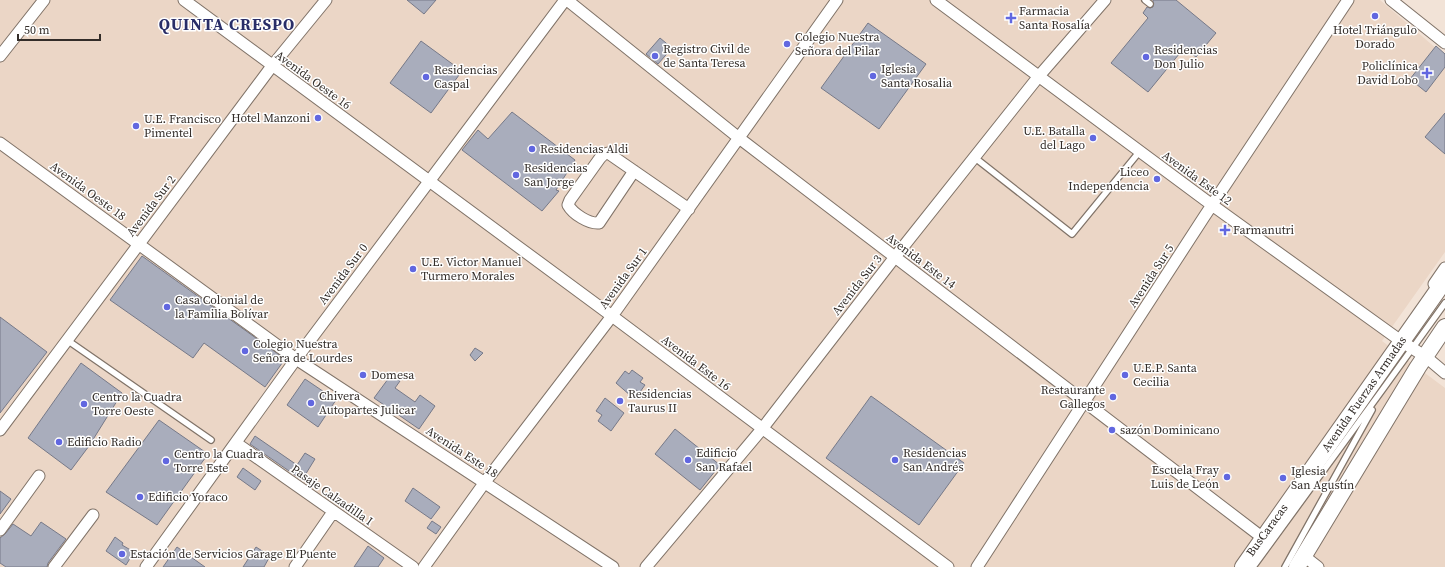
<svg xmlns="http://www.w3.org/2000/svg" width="1445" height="567" viewBox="0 0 1445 567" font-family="'Source Serif 4',serif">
<rect width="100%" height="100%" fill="#f2e3d7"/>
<path fill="#ebd6c6" d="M0 0H1380L1445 56V252L1382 341 1445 388V567H0Z"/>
<path fill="#a9adbc" stroke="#767988" d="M407 0H436L424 14Z
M1153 0H1176L1216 33 1196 57 1184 48 1148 92 1111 63 1148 18 1143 13 1147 7 1150 8 1153 7Z
M868 23 926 64 879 129 821 88Z
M660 38 672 48 658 64 646 54Z
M421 41 462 71 431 113 390 83Z
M1436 46 1445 54V67L1426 92 1410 79Z
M512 112 575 160 556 190 559 191 542 211 462 150 478 130 488 139Z
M1445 113V154L1425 137Z
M142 256 285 359 265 387 204 343 193 358 110 300Z
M0 317 47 352 0 413Z
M475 348 483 353 475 361 470 355Z
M81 363 122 393 89 446 71 470 28 438Z
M632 370 643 378 640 382 645 385 640 392 636 390 631 396 616 383 625 371 629 374Z
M391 375 400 381 395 388 415 402 420 395 435 406 419 429 374 398Z
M305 379 336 400 318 427 287 405Z
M871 396 964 463 919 525 826 458Z
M605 398 624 413 611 431 598 421 602 415 596 411Z
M159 420 208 454 157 525 106 492Z
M675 429 720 465 700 490 655 454Z
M255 436 297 465 305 453 315 459 302 480 250 444Z
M243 468 261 481 255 490 237 477Z
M413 488 440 507 431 519 405 501Z
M0 491 11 499 0 514Z
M432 521 441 527 436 534 427 528Z
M41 522 66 539 48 563 47 567H6L0 563V538L5 534 13 524 31 536Z
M115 537 123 543 122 545 134 552 126 565 106 551Z
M368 546 384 558 378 567H354Z
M177 547 205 567H163Z
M256 547 270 556 264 567H243Z"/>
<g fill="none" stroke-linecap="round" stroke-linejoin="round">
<g stroke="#807368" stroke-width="8">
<path id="service" d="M1145 0 1150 4
M974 157 1072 234 1140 151
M67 340 211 440
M1253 567 1383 389 1445 303
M1285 567 1372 410"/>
</g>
<g stroke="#807368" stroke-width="13">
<path id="minor" d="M184 0 612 316 948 567
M567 0 739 138 1263 538
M936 0 1212 205 1401 341 1426 357 1445 373
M1391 0 1445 43
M0 56 44 0
M0 143 296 359 613 567
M634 171 599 223C589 224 573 214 568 205L570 200 600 158 604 154 608 153 689 209
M1434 284 1445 268
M0 430 272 66 326 0
M236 443 413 567
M0 530 39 476
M1304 556 1318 567
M54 567 93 515
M146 567 296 359 565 0
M295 567 333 512
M424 567 485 482 612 316 837 0
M646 567 762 429 895 257 1039 76 1105 0
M977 567 1204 217 1348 0"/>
</g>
<g stroke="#807368" stroke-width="18">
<path id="secondary" d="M1243 567 1445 280
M1297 567 1418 367 1445 327"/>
</g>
<use href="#service" stroke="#fff" stroke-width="5.5"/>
<use href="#minor" stroke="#fff" stroke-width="11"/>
<use href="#secondary" stroke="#fff" stroke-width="16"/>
</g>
<g fill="#6167e0" stroke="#fff" stroke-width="1.5">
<circle cx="1375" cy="16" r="4"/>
<path d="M1009 12h4v4h4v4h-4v4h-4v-4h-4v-4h4z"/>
<circle cx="787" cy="44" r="4"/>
<circle cx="655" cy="56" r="4"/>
<circle cx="1146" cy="57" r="4"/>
<path d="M1425 67h4v4h4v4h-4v4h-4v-4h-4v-4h4z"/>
<circle cx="873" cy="76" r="4"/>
<circle cx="426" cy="77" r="4"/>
<circle cx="318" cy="118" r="4"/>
<circle cx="136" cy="126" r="4"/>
<circle cx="1093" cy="138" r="4"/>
<circle cx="532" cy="149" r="4"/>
<circle cx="516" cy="175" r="4"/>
<circle cx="1157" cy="179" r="4"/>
<path d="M1223 224h4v4h4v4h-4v4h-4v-4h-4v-4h4z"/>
<circle cx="413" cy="269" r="4"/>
<circle cx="167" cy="307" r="4"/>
<circle cx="245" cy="351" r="4"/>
<circle cx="363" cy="375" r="4"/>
<circle cx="1125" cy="375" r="4"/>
<circle cx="1113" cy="397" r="4"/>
<circle cx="620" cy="401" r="4"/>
<circle cx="311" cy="403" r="4"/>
<circle cx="84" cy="404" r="4"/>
<circle cx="1112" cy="430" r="4"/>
<circle cx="59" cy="442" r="4"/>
<circle cx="688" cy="460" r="4"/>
<circle cx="895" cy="460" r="4"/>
<circle cx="166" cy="461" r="4"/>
<circle cx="1227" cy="477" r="4"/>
<circle cx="1283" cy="478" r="4"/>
<circle cx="140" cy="497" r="4"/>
<circle cx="122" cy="554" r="4"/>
</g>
<g text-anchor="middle" stroke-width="3" stroke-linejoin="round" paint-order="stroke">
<g font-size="12" fill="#332d29" stroke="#fff" text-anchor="start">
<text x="1019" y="15">Farmacia<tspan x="1019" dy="14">Santa Rosalía</tspan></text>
<text x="1375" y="34" text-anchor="middle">Hotel Triángulo<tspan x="1375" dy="14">Dorado</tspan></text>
<text x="795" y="41">Colegio Nuestra<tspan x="795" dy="14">Señora del Pilar</tspan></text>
<text x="663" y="53">Registro Civil de<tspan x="663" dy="14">de Santa Teresa</tspan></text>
<text x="1154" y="54">Residencias<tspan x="1154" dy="14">Don Julio</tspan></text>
<text x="1418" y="70" text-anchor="end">Policlínica<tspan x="1418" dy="14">David Lobo</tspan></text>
<text x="881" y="73">Iglesia<tspan x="881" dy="14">Santa Rosalia</tspan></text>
<text x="434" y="74">Residencias<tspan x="434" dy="14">Caspal</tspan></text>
<text x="310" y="122" text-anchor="end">Hotel Manzoni</text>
<text x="144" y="123">U.E. Francisco<tspan x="144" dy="14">Pimentel</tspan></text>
<text x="1085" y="135" text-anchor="end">U.E. Batalla<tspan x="1085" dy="14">del Lago</tspan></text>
<text x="540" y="153">Residencias Aldi</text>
<text x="524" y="172">Residencias<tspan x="524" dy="14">San Jorge</tspan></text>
<text x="1149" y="176" text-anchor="end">Liceo<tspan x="1149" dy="14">Independencia</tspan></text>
<text x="1233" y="234">Farmanutri</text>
<text x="421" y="266">U.E. Victor Manuel<tspan x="421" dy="14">Turmero Morales</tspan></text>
<text x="175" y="304">Casa Colonial de<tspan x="175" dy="14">la Familia Bolívar</tspan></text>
<text x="253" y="348">Colegio Nuestra<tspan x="253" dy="14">Señora de Lourdes</tspan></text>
<text x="1133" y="372">U.E.P. Santa<tspan x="1133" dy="14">Cecilia</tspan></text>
<text x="371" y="379">Domesa</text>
<text x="1105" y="394" text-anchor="end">Restaurante<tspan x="1105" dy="14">Gallegos</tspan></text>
<text x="628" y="398">Residencias<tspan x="628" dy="14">Taurus II</tspan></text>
<text x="319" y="400">Chivera<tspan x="319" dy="14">Autopartes Julicar</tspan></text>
<text x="92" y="401">Centro la Cuadra<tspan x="92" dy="14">Torre Oeste</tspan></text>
<text x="1120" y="434">sazón Dominicano</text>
<text x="67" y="446">Edificio Radio</text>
<text x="696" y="457">Edificio<tspan x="696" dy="14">San Rafael</tspan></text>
<text x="903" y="457">Residencias<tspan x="903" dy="14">San Andrés</tspan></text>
<text x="174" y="458">Centro la Cuadra<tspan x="174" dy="14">Torre Este</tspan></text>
<text x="1219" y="474" text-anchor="end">Escuela Fray<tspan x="1219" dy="14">Luis de León</tspan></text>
<text x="1291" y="475">Iglesia<tspan x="1291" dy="14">San Agustín</tspan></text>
<text x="148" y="501">Edificio Yoraco</text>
<text x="130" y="558">Estación de Servicios Garage El Puente</text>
</g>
<g font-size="12" fill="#332d29" stroke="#fff">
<text transform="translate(313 80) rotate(36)" y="4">Avenida Oeste 16</text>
<text transform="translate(1197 178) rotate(36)" y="4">Avenida Este 12</text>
<text transform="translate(88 191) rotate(36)" y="4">Avenida Oeste 18</text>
<text transform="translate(151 206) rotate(-53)" y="4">Avenida Sur 2</text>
<text transform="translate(921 261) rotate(37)" y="4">Avenida Este 14</text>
<text transform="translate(343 274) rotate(-53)" y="4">Avenida Sur 0</text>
<text transform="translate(1151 276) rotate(-57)" y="4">Avenida Sur 5</text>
<text transform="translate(623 278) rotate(-54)" y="4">Avenida Sur 1</text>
<text transform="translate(857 285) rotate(-52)" y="4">Avenida Sur 3</text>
<text transform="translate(696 363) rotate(37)" y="4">Avenida Este 16</text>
<text transform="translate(1364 394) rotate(-55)" y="4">Avenida Fuerzas Armadas</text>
<text transform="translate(462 452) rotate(33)" y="4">Avenida Este 18</text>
<text transform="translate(332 495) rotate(35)" y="4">Pasaje Calzadilla I</text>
<text transform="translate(1267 530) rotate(-54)" y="4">BusCaracas</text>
</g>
<g font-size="16" font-weight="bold" letter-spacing="1" fill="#292d67" stroke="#fff">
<text x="227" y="30">QUINTA CRESPO</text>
</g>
</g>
<path d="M18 34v6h82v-6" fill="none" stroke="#332d29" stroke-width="2"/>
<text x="24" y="34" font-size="12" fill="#332d29" stroke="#ffffff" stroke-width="3" paint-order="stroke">50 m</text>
</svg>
